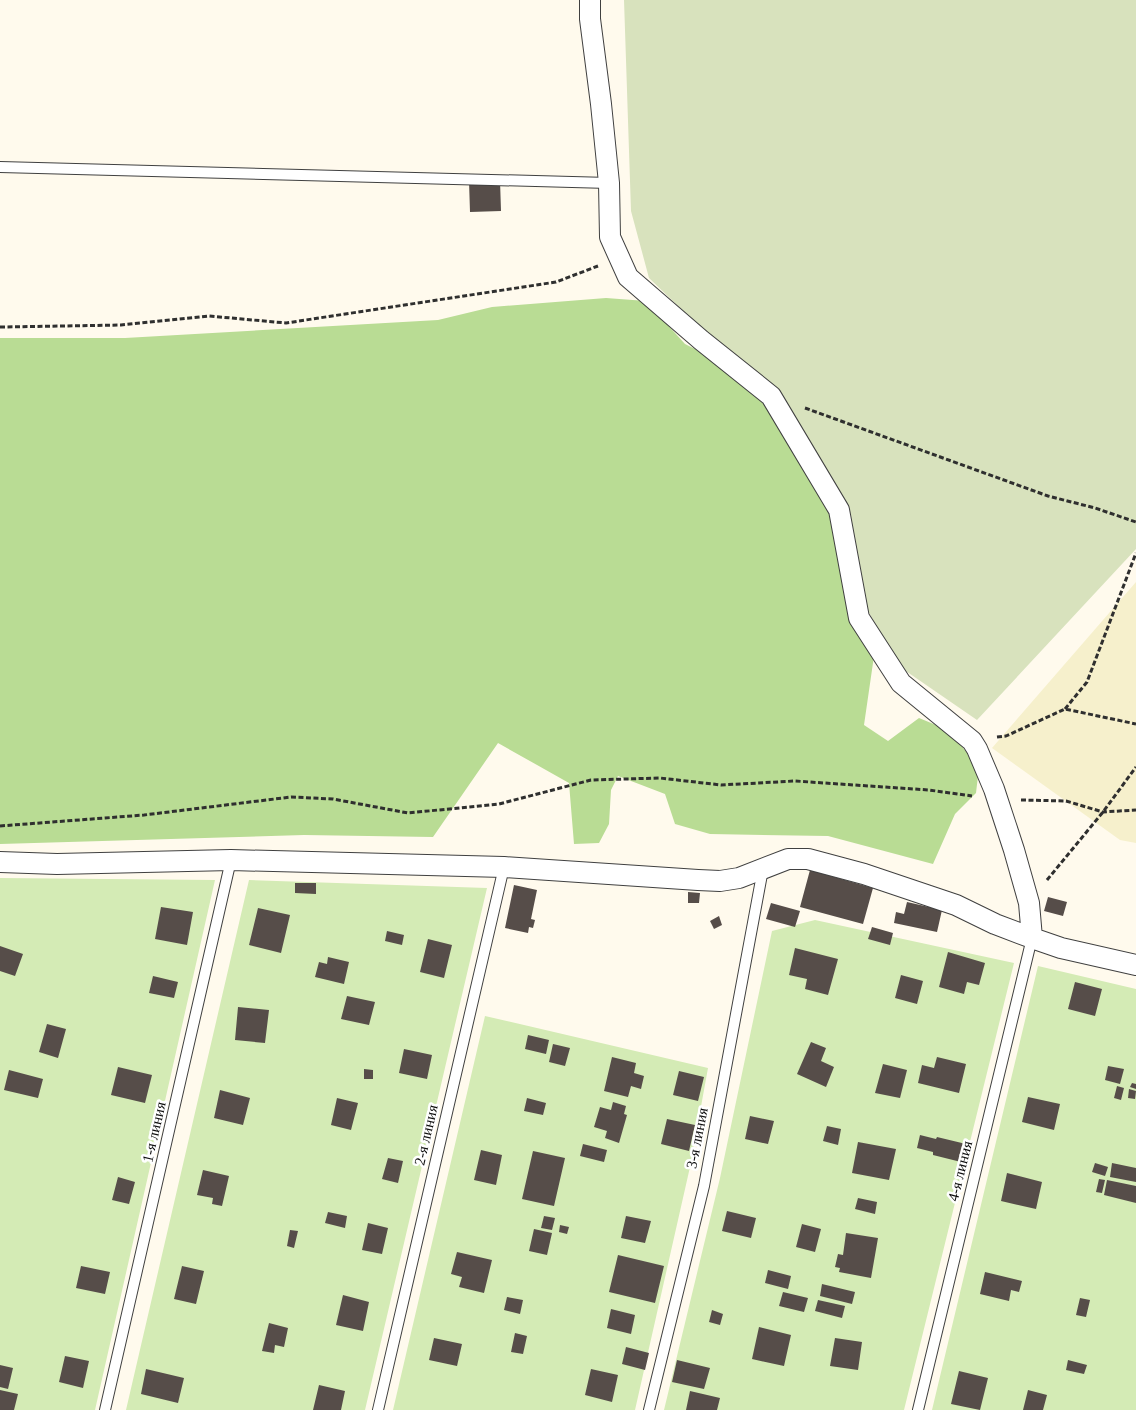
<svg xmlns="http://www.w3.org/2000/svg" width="1136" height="1410" viewBox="0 0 1136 1410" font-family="'Times New Roman',serif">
<rect width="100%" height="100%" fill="#fffaed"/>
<path fill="#f6f0cc" d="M1136 582V843L1120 840 992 748Z"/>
<path fill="#d4ebb5" d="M0 878 215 880 95 1410H0Z
M249 880 487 888 365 1410H126Z
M815 920 1014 963 904 1410H664L720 1178 772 931Z
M1038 966 1136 989V1410H932Z
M485 1016 708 1068 690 1167 635 1410H393Z"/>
<path fill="#b9dc94" d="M606 298 646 301 685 344 729 366 769 399 836 515 874 656 864 725 888 741 919 718 948 730 979 767 976 793 955 814 933 864 828 836 710 834 675 824 665 794 618 776 611 790 609 824 599 843 574 844 569 783 498 743 433 837 304 835 0 844V338H125L438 320 492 307Z"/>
<path fill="#d8e2bd" d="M624 0H1136V549L977 720 900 667 864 604 845 504 776 390 703 330 649 278 631 211Z"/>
<path fill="#564d49" d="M500 180 501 211 470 212 469 181Z
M810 870 873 888 863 924 800 907Z
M295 883H316V894L295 893Z
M514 885 537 890 531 919 535 920 533 928 529 927 528 933 505 928Z
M688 892 700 893 699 903H688Z
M1048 897 1067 902 1063 916 1044 911Z
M907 902 942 910 937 932 894 923 896 912 904 914Z
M771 903 800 911 795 927 766 919Z
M161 907 193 912 187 945 155 939Z
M258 908 290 915 281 953 249 945Z
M719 916 722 925 714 929 710 921Z
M872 927 893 933 890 945 868 939Z
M387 931 404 935 402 945 385 941Z
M428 939 452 945 444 978 420 972Z
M0 946 23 954 15 976 0 971Z
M795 948 838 959 828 995 805 989 807 979 789 975Z
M948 952 985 963 979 985 967 982 964 994 939 987Z
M328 957 349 962 344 984 315 977 319 962 327 964Z
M901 975 923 981 917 1004 895 998Z
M153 976 178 982 174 998 149 993Z
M1075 982 1102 989 1095 1016 1068 1009Z
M347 996 375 1002 369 1025 341 1019Z
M238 1007 269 1010 265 1043 235 1040Z
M47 1024 66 1029 58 1058 39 1052Z
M528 1035 549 1040 546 1054 525 1049Z
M811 1042 826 1048 821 1061 834 1067 826 1087 797 1074Z
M553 1044 570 1048 565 1066 549 1062Z
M404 1049 432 1055 427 1079 399 1073Z
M612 1057 636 1063 634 1073 644 1076 641 1089 631 1086 628 1097 604 1091Z
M937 1057 966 1064 959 1093 918 1083 922 1065 934 1068Z
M883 1064 907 1070 900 1098 875 1093Z
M1108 1066 1124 1069 1120 1084 1105 1080Z
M118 1067 152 1075 145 1103 111 1095Z
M364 1069 373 1070V1079H364Z
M9 1070 43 1079 38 1098 4 1090Z
M679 1071 704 1077 698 1101 673 1095Z
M1132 1083 1136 1084V1089L1130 1087Z
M1117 1086 1124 1088 1121 1100 1114 1098Z
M1129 1089 1136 1091 1135 1099 1128 1098Z
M220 1090 250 1098 243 1125 214 1118Z
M1028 1097 1060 1104 1054 1130 1022 1122Z
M337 1098 358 1103 351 1130 331 1125Z
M527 1098 546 1103 543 1115 524 1111Z
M613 1102 626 1106 624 1114 627 1115 619 1143 605 1138 607 1131 594 1127 600 1107 611 1110Z
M750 1116 774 1121 768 1144 745 1139Z
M667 1119 695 1125 689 1151 661 1144Z
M827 1126 841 1129 838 1145 823 1141Z
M920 1135 936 1139 937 1137 966 1144 961 1162 933 1155V1152L917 1148Z
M858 1142 896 1149 889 1180 852 1173Z
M583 1144 607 1150 604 1162 580 1156Z
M481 1150 502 1155 496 1185 474 1180Z
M533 1151 565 1158 554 1206 522 1199Z
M388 1158 403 1161 398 1183 382 1179Z
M1095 1163 1108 1167 1105 1176 1092 1172Z
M1112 1163 1136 1168V1182L1110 1177Z
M203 1170 229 1176 222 1206 212 1204 213 1198 197 1195Z
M1007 1173 1042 1182 1036 1209 1001 1201Z
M118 1177 135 1182 129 1204 112 1200Z
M1099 1179 1105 1180 1102 1193 1096 1192Z
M1107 1180 1136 1186V1203L1104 1195Z
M858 1198 877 1202 875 1214 855 1209Z
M727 1211 756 1218 751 1238 722 1231Z
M328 1212 347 1216 345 1228 325 1223Z
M544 1216 555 1218 552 1230 541 1228Z
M626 1216 651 1221 645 1243 621 1238Z
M368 1223 388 1228 382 1254 362 1250Z
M802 1224 821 1229 815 1252 796 1247Z
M560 1225 569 1227 567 1234 559 1232Z
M534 1229 552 1233 547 1255 529 1251Z
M290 1230 298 1231 294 1248 287 1246Z
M846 1233 878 1238 871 1278 839 1272 840 1268 835 1267 838 1254 843 1255Z
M457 1252 492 1260 484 1293 459 1287 462 1277 451 1274Z
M618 1255 664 1266 655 1303 609 1292Z
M81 1266 110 1272 105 1294 76 1288Z
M182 1266 204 1271 196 1304 174 1299Z
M768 1270 791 1276 788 1289 765 1283Z
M985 1272 1022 1281 1019 1292 1011 1290 1009 1301 980 1294Z
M822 1284 855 1292 852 1304 820 1296Z
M783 1292 808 1298 804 1312 779 1306Z
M343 1295 369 1302 363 1331 336 1325Z
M507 1297 523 1300 520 1314 504 1310Z
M1080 1298 1090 1300 1086 1317 1076 1315Z
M818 1300 845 1306 842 1318 815 1311Z
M611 1309 635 1315 631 1334 607 1328Z
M712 1310 723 1314 720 1325 709 1322Z
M269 1323 288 1328 284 1347 275 1345 274 1353 262 1351Z
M759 1327 791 1335 784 1366 752 1359Z
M515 1333 527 1336 523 1354 511 1352Z
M434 1338 462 1344 457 1366 429 1360Z
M835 1338 862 1342 858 1370 830 1366Z
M626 1347 649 1353 645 1370 622 1364Z
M65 1356 89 1361 83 1388 59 1382Z
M677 1360 710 1368 704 1389 672 1382Z
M1068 1360 1087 1365 1084 1374 1066 1370Z
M0 1365 13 1368 8 1389 0 1387Z
M146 1369 184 1378 178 1403 141 1394Z
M591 1369 618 1375 612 1402 585 1395Z
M959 1371 988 1378 980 1410 951 1404Z
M319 1385 345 1391 341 1410H313Z
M0 1390 18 1394 14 1410H0Z
M1028 1390 1047 1395 1043 1410H1023Z
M690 1391 720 1398 717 1410H686Z"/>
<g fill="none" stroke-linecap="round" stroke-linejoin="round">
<g stroke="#404040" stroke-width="12">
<path id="service" d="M0 167 609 183
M105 1410 231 860
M378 1410 504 867
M649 1410 704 1186 763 869
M918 1410 1032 938"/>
</g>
<g stroke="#404040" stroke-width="22">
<path id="minor" d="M590 0V19L601 104 609 183 610 237 628 277 701 340 771 396 839 510 859 618 901 683 972 741 977 749 994 789 1014 850 1029 903 1032 938
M0 862 57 864 231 860 504 867 698 880 720 881 739 878 788 859H808L864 874 956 905 995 924 1032 938 1061 948 1136 965"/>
</g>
<path stroke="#2f2f2f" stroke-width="3" stroke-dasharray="5 2.5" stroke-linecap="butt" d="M0 327 121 325 209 316 286 323 556 282 598 266
M805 408 1048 496 1095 508 1136 522
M1065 709 1087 682 1136 553
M997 737 1006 736 1065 709 1136 724
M1021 800 1066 801 1103 812 1136 810
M0 826 144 815 291 797 333 799 408 813 499 804 591 780 660 778 721 785 795 781 929 790 972 796
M1047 880 1103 812 1136 767"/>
<use href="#service" stroke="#fff" stroke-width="10"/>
<use href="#minor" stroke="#fff" stroke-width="20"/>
</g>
<g text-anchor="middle" stroke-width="5" stroke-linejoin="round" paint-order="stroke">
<g font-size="15" fill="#0d0d0d" stroke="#fff">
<text transform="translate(154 1132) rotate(-77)" y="5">1-я линия</text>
<text transform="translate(426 1135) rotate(-77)" y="5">2-я линия</text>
<text transform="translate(697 1138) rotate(-79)" y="5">3-я линия</text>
<text transform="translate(960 1171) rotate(-76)" y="5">4-я линия</text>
</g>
</g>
</svg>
